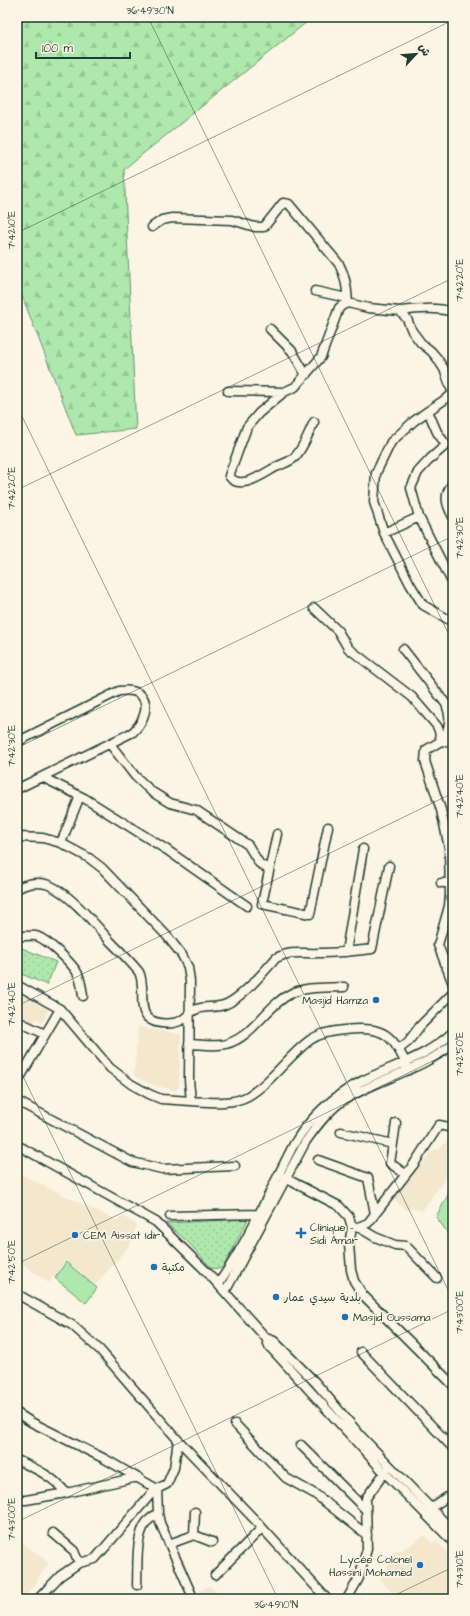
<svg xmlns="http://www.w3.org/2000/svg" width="470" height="1616" viewBox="0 0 470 1616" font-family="'Architects Daughter','Playpen Sans Arabic',sans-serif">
<defs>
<pattern id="forest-firs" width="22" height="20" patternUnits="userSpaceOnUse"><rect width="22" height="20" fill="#afe8ac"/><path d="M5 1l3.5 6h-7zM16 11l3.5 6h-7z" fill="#96c895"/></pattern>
<pattern id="park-dots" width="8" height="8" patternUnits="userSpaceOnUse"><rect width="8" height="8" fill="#afe8ac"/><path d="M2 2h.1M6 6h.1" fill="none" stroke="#96c895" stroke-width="1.8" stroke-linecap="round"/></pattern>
</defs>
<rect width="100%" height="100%" fill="#fcf5e5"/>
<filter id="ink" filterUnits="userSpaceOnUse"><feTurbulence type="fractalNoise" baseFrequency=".025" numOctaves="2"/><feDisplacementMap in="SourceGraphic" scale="8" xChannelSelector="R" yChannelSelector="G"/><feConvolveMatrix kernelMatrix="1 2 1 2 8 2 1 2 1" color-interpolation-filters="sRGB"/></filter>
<g filter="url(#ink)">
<path fill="#f3e7cd" d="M17 992 36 1001V1004L48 1009 43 1022 36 1018 33 1024 17 1017Z
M138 1027 181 1034 179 1085 176 1091 150 1084 134 1076Z
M448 1139H453V1167L422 1211 412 1208 408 1211 394 1199 434 1149 439 1150Z
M22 1175 109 1217 117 1220 123 1216 137 1225 130 1245 95 1285 66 1260 49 1283 17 1260V1184Z
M17 1523 21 1525 19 1545 22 1542 49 1563 24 1599H17Z
M425 1535 432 1544 436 1541 451 1555 448 1560 453 1568V1599H397L379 1578 389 1570 387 1567 391 1563 387 1557 397 1550 399 1552Z
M210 1586 225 1599H189L200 1594 199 1591Z"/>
<path fill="#afe8ac" stroke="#679270" d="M453 1186V1240L436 1217Z
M66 1262 97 1288 86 1303 55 1278Z"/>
<path fill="url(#forest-firs)" stroke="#679270" d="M17 17H313L124 169 136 429 76 435 17 283Z"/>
<path fill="url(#park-dots)" stroke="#679270" d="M17 946 56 962 47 985 17 972Z
M248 1219 225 1264 220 1269 211 1268 189 1243 166 1223Z"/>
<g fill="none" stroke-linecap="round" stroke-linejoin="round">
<g stroke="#1f3d34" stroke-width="11">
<path id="minor" d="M152 227 162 220 172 218 232 220 255 227H264L283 203 289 204 339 264C346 277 347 289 348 303
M315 291 347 298
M400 311C418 309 436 307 453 312
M270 329 292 351 306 375
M228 391 284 392
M453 394 428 411 437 432 446 445 431 458 418 472 411 488 419 517 453 584
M428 411 414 421 391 442 376 473 374 502 384 533 410 584 423 605 453 622
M314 422C308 434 304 447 295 457 290 462 282 464 276 467 264 473 240 492 229 476L247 427 259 413 284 392 295 387 321 357 339 308 343 305 348 303 368 308 400 311 407 319 412 331 421 343 431 351 437 358 444 369 453 394
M453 483C443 495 446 504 453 517
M384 533 419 517
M314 608 338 631 348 648 412 697 437 726 439 731 441 741
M403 649 446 704C452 720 449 726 444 741
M17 742 119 691C152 686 151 715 133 732L17 789
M453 743 441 741 426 750 425 761 441 810 449 848 450 894H453
M110 744 135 776 152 792 170 803 196 810 248 845 259 863 269 870
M42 777 84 798 167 850 247 906
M277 834 262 904 310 914 328 827
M17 837 43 838 61 843 89 858 102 868 167 936 182 955 188 967 190 981 189 1080 191 1101C209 1102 232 1105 248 1096 272 1082 288 1056 310 1040 320 1033 332 1031 344 1030 386 1026 392 1034 409 1070
M61 843 80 796
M441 883H450
M17 889C26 883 39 881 49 885 70 894 95 924 110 941 120 951 130 961 139 972 146 986 138 1007 147 1017 155 1025 173 1025 182 1020 187 1017 191 1011 197 1009 205 1006 215 1008 224 1005 241 999 264 972 276 958 291 950 304 954 319 953 337 953 355 951 372 949L389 866
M450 894 449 906 438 945 453 984
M17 937C23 936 29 935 36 936 47 939 73 964 78 974 81 981 82 988 83 996
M346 952 363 849
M17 985 60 1009 110 1068 131 1084 149 1094 161 1099 191 1101
M17 1021 45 1034
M189 1044C200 1044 215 1047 226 1044 253 1037 266 1006 290 994 306 986 327 988 344 987
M399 1049 408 1042 420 1026 453 993
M17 1083 60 1009
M17 1101 132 1162 162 1169 235 1166
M341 1132 393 1144 390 1163 405 1174
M393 1144 396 1123
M17 1145 156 1222 208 1273 266 1338 274 1341 315 1382 361 1436 453 1531
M318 1160 368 1178 375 1214
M283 1177 339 1206 349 1217 352 1228 349 1244 351 1270 354 1281 363 1295 453 1385
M170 1216 257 1214
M358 1227 375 1237 395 1245 406 1246 437 1278
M352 1228 358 1227 368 1223 414 1164 439 1125 453 1128
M218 1284C248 1242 270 1190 294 1144 311 1116 333 1096 362 1081 394 1065 427 1057 453 1032
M225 1292 306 1141C316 1127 327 1112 341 1102 376 1079 420 1071 453 1044
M17 1294 72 1325 100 1350 178 1440 256 1521 327 1599
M266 1338 269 1346 384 1472 453 1542
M361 1352 453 1448
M17 1413 31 1422 105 1459 157 1489 167 1484 174 1468 178 1440
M235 1424 286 1478 315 1494 367 1535
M301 1445 366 1510
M17 1460C36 1469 53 1476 66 1493
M157 1489 158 1513 160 1523 191 1593
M17 1500H26L66 1493 138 1477
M431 1508 453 1493
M53 1533 74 1551 79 1563
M194 1535 195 1512
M169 1544 194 1535 212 1542
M215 1575 262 1528
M137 1585C138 1567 135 1538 146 1523 149 1519 154 1516 158 1513
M38 1599 60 1576 79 1563 95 1559 151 1494 157 1489
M347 1599 359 1578 367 1549 366 1498 388 1468"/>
</g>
<use href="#minor" stroke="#fcf5e5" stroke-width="8"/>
</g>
</g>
<path fill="none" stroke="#1f3d34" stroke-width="1" stroke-opacity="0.45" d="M148 17 453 643M17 233 453 20M17 406 453 1300M17 490 453 278M17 748 453 536M17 1006 453 793M17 1064 278 1599M17 1264 453 1051M17 1522 453 1309M387 1599 453 1567"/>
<g fill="#1f6fb2" stroke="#fcf5e5" stroke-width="1.5">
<circle cx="376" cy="1000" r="4"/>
<path d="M299 1227h4v4h4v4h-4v4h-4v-4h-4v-4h4z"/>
<circle cx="75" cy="1235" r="4"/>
<circle cx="154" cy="1267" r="4"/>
<circle cx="276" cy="1297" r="4"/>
<circle cx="345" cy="1317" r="4"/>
<circle cx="420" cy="1565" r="4"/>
</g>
<g text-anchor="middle" stroke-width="3.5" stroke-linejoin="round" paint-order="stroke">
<g font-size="11" fill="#1f3d34" stroke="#fcf5e5" text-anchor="start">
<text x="368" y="1004" text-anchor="end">Masjid Hamza</text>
<text x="310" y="1231">Clinique -<tspan x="310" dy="13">Sidi Amar</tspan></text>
<text x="83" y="1239">CEM Aissat Idir</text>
<text x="162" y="1271">مكتبة</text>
<text x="284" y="1301">بلدية سيدي عمار</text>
<text x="353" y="1321">Masjid Oussama</text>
<text x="412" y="1563" text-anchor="end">Lycée Colonel<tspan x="412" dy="13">Hassini Mohamed</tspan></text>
</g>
</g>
<rect width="470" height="1616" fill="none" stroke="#fcf5e5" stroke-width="44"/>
<g transform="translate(416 54) rotate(64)" stroke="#fcf5e5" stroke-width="3" paint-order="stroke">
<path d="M0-3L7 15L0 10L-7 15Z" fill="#1f3d34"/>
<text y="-6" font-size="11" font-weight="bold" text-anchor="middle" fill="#1f3d34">ش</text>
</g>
<path d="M36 52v6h94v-6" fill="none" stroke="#1f3d34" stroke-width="2"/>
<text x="42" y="52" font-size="12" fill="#1f3d34" stroke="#fcf5e5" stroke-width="3" paint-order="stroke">100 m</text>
<rect x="22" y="22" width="426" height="1572" fill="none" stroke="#1f3d34" stroke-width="1.5"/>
<g font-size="10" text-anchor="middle" fill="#1f3d34">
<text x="150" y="14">36°49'30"N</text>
<text transform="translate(11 230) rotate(-90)" y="4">7°42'10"E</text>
<text transform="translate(459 280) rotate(-90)" y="4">7°42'20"E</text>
<text transform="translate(11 488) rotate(-90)" y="4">7°42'20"E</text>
<text transform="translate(459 538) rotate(-90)" y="4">7°42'30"E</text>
<text transform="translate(11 746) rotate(-90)" y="4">7°42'30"E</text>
<text transform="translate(459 796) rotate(-90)" y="4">7°42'40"E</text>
<text transform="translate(11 1004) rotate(-90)" y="4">7°42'40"E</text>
<text transform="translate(459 1054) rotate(-90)" y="4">7°42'50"E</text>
<text transform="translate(11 1262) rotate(-90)" y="4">7°42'50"E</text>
<text transform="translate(459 1312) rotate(-90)" y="4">7°43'00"E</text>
<text transform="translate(11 1519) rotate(-90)" y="4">7°43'00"E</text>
<text transform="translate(459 1569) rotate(-90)" y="4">7°43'10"E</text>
<text x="276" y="1608">36°49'10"N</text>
</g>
</svg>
